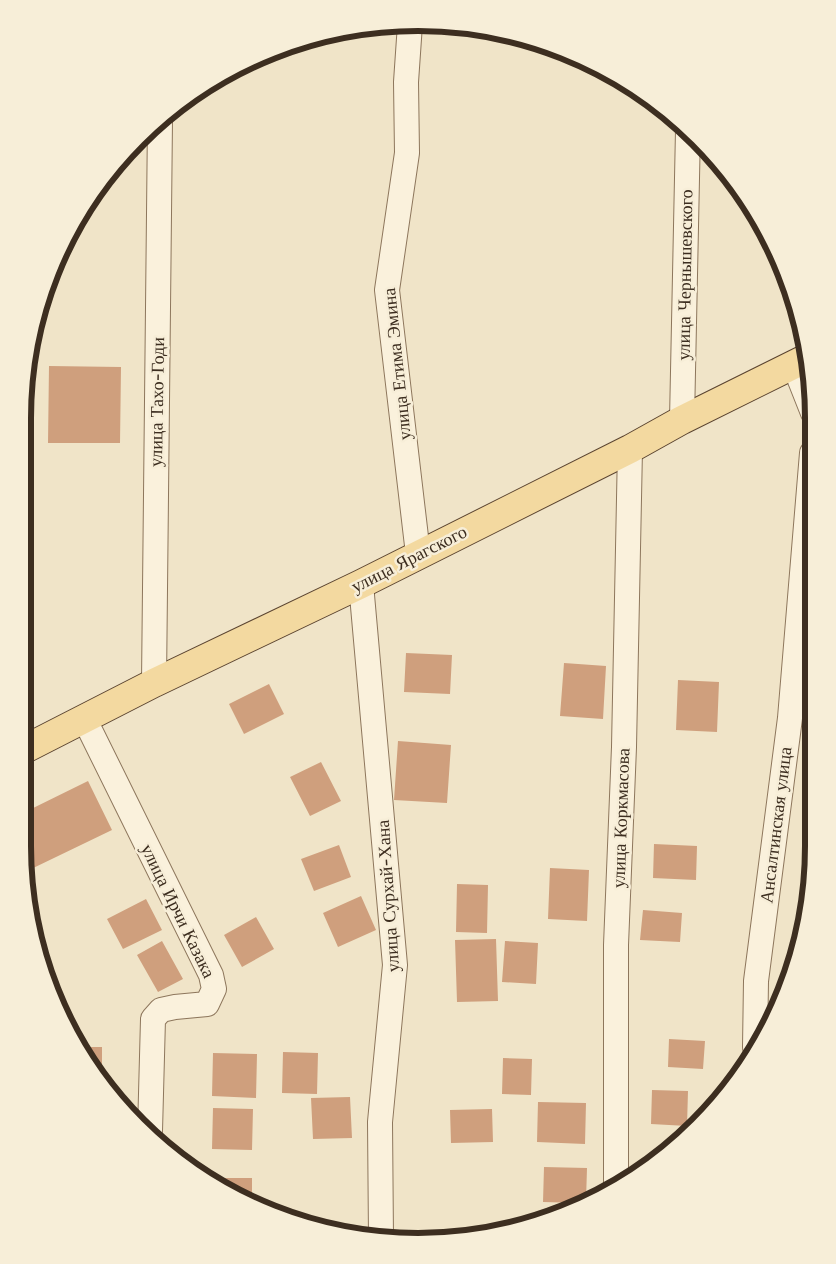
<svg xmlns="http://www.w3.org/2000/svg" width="836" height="1264" viewBox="0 0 836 1264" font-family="'Libre Baskerville',serif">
<rect width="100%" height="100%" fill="#f0e4c8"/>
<path fill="#cf9f7d" d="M49 366 121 367 120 443H48Z
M406 653 452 655 450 694 404 692Z
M564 663 606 666 603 719 560 716Z
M678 680 719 682 717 732 676 730Z
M269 684 284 714 244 734 229 704Z
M398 741 451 745 447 803 394 800Z
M321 762 341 801 310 816 290 777Z
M88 781 112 830 27 871 22 846 23 813Z
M654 844 697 846 696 880 653 878Z
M339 845 351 877 314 891 301 859Z
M550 868 589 870 587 921 548 919Z
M457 884 488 885 487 933 456 932Z
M361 896 376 930 338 947 323 913Z
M146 899 162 930 123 949 107 919Z
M643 910 682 913 680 942 640 940Z
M256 917 274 949 242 967 224 935Z
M496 939 498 1001 457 1002 455 940Z
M162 941 183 979 158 992 137 955Z
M505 941 538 943 536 984 502 982Z
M669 1039 705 1041 703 1069 668 1067Z
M80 1047H102V1079L89 1066Z
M283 1052 318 1053 317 1094 282 1093Z
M213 1053 257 1054 256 1098 212 1096Z
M503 1058 532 1059 531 1095 502 1094Z
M652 1090 688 1091 687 1126 651 1124Z
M350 1097 352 1138 313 1139 311 1098Z
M538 1102 586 1103 585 1144 537 1142Z
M213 1108 253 1109 252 1150 212 1149Z
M492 1109 493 1142 451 1143 450 1110Z
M544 1167 587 1168 586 1201 580 1203 543 1202Z
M208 1178H252V1203Z"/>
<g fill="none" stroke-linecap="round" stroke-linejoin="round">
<g stroke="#8d765c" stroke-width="26">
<path id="minor" d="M410 24 406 82 407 153 387 290 418 554
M794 365 813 413
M682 420 688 130
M361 584 395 965 380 1122 381 1238
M154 683 160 120
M85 720 211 975 214 989 207 1004 175 1007 161 1010 153 1019 150 1131
M755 1047 756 981 790 718 812 453
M616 1188V945L624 747 630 449"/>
</g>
<g stroke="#5b4430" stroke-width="30">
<path id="major" d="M23 750 154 683 361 584 630 449 682 420 807 358"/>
</g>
<use href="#minor" stroke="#faf1dc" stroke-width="24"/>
<use href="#major" stroke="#f3d9a0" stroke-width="28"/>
</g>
<g text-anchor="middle" stroke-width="5" stroke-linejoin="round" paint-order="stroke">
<g font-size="18" fill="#3d2e20" stroke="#f7eed8">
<text transform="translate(685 275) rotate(-89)" y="6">улица Чернышевского</text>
<text transform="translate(397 364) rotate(-96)" y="6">улица Етима Эмина</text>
<text transform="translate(157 402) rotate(-89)" y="6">улица Тахо-Годи</text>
<text transform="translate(409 559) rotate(-27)" y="6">улица Ярагского</text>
<text transform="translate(621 818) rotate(-88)" y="6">улица Коркмасова</text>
<text transform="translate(776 825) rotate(-83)" y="6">Ансалтинская улица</text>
<text transform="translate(388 896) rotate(-94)" y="6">улица Сурхай-Хана</text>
<text transform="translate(178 911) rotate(64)" y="6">улица Ирчи Казака</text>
</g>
</g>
<path d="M0 0H836V1264H0ZM418 31H418A387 387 0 0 1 805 418V846A387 387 0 0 1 418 1233H418A387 387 0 0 1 31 846V418A387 387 0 0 1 418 31Z" fill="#f7eed8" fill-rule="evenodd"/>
<path fill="none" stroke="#3d2e20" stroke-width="6" d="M418 31H418A387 387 0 0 1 805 418V846A387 387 0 0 1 418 1233H418A387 387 0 0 1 31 846V418A387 387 0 0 1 418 31Z"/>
</svg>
